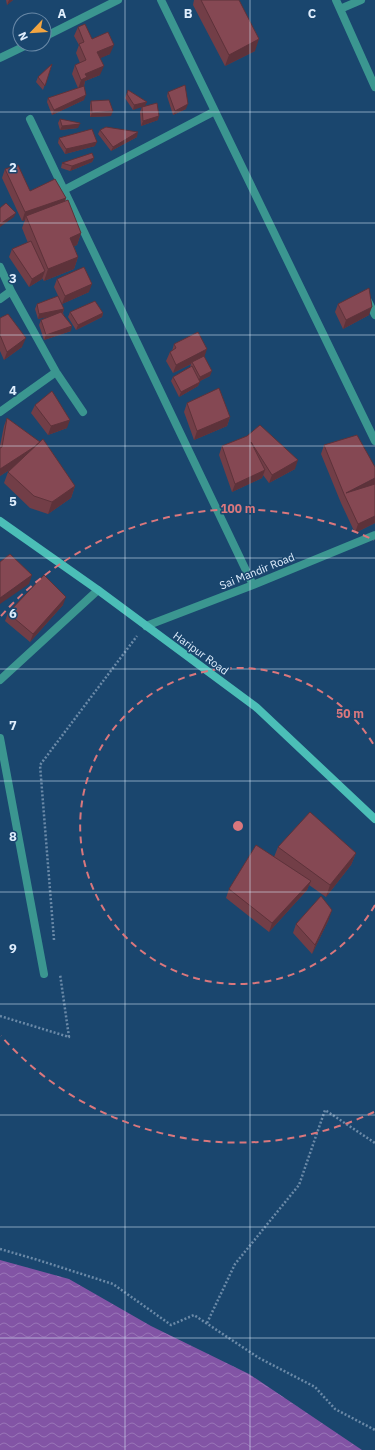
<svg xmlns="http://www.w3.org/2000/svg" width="375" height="1450" viewBox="0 0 375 1450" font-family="'IBM Plex Sans',sans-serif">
<defs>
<pattern id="water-waves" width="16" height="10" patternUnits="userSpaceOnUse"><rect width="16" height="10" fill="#8254a5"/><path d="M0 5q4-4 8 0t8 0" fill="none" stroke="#9975b7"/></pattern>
</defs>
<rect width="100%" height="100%" fill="#1a466e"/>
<path fill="url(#water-waves)" d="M0 1260 69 1279 151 1326 249 1374 362 1450H0Z"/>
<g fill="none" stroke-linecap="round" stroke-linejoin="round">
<path stroke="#6b8aa8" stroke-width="2.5" stroke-dasharray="2 2" stroke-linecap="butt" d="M54 940 40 765 137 636
M0 1016 69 1037 60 974
M0 1249 38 1260 113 1284 171 1325 194 1315 259 1358 315 1387 335 1409 375 1430
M207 1323 235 1264 299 1185 325 1110 375 1143"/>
<path stroke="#3b9690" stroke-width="8" d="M367 299 375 315
M0 680 98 590
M0 738 44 974"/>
<path stroke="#3b9690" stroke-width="8" d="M161 0 375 441
M336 0 375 87
M340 9 361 0
M44 37 118 0
M0 58 29 44
M30 119 253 585
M64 190 215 111
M0 267 11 291 56 372 83 412
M0 299 11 291
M0 412 56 372
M146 626 253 585 375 535"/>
<path stroke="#4bbeb7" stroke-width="8" d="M0 521 98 590 256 707 375 819"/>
</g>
<path fill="#723e47" d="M6 0H13L7 5Z
M194 0H239L255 51 225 66 193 5Z
M78 27 110 54 100 58V75L85 81 84 86V100L52 115 47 102 48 98 78 88 72 74 75 65 80 63 76 53 79 45 74 36Z
M52 64 43 90 36 82 38 77Z
M128 90 147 102 133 110 125 98Z
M168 92 186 109 173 115 167 96Z
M91 101 111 116 90 117V105Z
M142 107 158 120 141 126 140 112Z
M60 119 78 128 60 130 58 123Z
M100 130 137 137 111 151 98 134Z
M59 138 95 146 65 154 58 143Z
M94 158 92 162 70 171 61 168 62 163Z
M5 169 30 191 66 198 65 201 81 233 77 245 74 246 78 257 74 269 44 281 42 278V279L29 287 9 257 12 249 28 243 22 228 25 220 22 221 2 178Z
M57 279 89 292 62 304 54 287Z
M37 304 64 309 63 313 71 331 44 340 39 325 41 320 50 316 38 319 35 309Z
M338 304 369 315 343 329 335 312Z
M70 312 103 313 102 317 76 330 68 317Z
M0 318 22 347 4 360 0 351Z
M174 344 204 357 210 376 200 381 198 386 179 397 171 381 173 377 190 367 191 364 173 373 166 361 170 352 172 351Z
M187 403 230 417 227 426 194 440 184 412Z
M35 405 67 428 48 435 31 413Z
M7 418 75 486 71 498 48 514 30 508 4 483 8 472 11 469 0 476V446L4 426Z
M247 436 295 469 269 483 263 475 262 478 232 492 219 455 222 446Z
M324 445 375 523 355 533 341 503 321 454Z
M63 605 30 642 5 621 8 613Z
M278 847 356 853 351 865 326 897 309 885 307 890 269 932 226 898 229 889 274 857Z
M329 919 312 954 293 933 296 924Z"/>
<path fill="#5d323a" d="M9 0H13L7 5Z
M259 39 255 51 225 66 229 55Z
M114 45 110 54 94 61 97 52Z
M104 66 100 75 85 81 84 86 78 89 81 80 85 74Z
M86 95 84 100 52 115 54 110Z
M147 102 145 106 133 110 134 105Z
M188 104 186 109 173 115 175 111Z
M113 111 111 116 90 117 92 113Z
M159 116 158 120 141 126 143 121Z
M80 124 78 128 60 130 62 126Z
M138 132 137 137 111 151 113 147Z
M97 142 95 146 65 154 66 149Z
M94 158 92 162 70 171 72 166Z
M66 198 63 207 26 216 25 220 22 221 25 212Z
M16 213 14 217 0 227V224Z
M81 233 77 245 66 250 70 238Z
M78 257 74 269 44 281 48 269Z
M45 271 42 279 29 287 32 279Z
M92 284 89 292 62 304 65 296Z
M372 307 369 315 343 329 346 320Z
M64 309 62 314 38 319 39 314Z
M103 313 102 317 76 330 78 325Z
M72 326 71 331 44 340 46 335Z
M26 338 22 347 4 360 7 352Z
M207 349 204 358 192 362 191 364 173 373 176 365Z
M212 371 210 376 198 382 200 377Z
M200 382 198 386 179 397 181 392Z
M230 417 227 426 194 440 197 431Z
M70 420 67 428 48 435 51 426Z
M42 442 39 451 0 476V469Z
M298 460 295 469 269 483 272 475Z
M265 470 262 478 232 492 235 484Z
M375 478V485L346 493Z
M75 486 71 498 48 514 52 502Z
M375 516V523L355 533 358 524Z
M32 575 29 584 0 604V598Z
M66 597 63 605 30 642 33 634Z
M356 853 351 865 326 897 330 885Z
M311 881 307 890 269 932 272 923Z
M332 910 329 919 312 954 315 945Z"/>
<path fill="#854853" stroke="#5d323a" d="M201 0H239L259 39 229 55Z
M85 24 92 39 108 32 114 45 97 52 104 66 85 74 87 77 81 80 75 65 86 60 79 44 84 42 78 27Z
M52 64 45 86 38 77Z
M185 85 188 104 175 111 168 92Z
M84 86 86 95 54 110 48 98Z
M128 90 147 102 134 105 127 94Z
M109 100 113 111 92 113 91 101Z
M157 103 159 116 143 121 142 107Z
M60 119 80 123V124L62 126Z
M106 127 138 132 113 147 100 130Z
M92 129 97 142 66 149 59 138Z
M92 153 94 158 72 166 62 163Z
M18 165 30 191 55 179 66 198 25 212 5 169Z
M68 200 81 233 70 238 78 257 48 269 26 216Z
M6 203 16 213 0 224V208Z
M31 241 45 271 32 279 12 249Z
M84 267 92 284 65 296 57 279Z
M369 288 372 307 346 320 338 304Z
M58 296 64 309 39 314 37 304Z
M95 301 103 313 78 325 70 312Z
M61 312 72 326 46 335 41 320Z
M8 314 26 338 7 352 0 335V318Z
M198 332 207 349 176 365 170 352 176 348 174 344Z
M204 356 212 371 200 377 192 362Z
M192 366 200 382 181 392 173 377Z
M219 388 230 417 197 431 187 403Z
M52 391 70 420 51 426 35 405Z
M7 418 40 442 34 447 0 469V448L2 447Z
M260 425 298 460 272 475 251 442 265 470 235 484 222 446 247 436Z
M357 435 375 467V478L346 493 375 484V516L358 524 344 494 324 445Z
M43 439 75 486 52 502 34 496 8 472Z
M10 554 32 575 0 598V562Z
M44 575 66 597 33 634 8 613Z
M310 812 356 853 330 885 278 847Z
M256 845 311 881 272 923 229 889Z
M321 896 332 910 315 945 296 924Z"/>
<path fill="none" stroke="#e0eefd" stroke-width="1" stroke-opacity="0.55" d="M125 0V1450M250 0V1450M0 112H375M0 223H375M0 335H375M0 446H375M0 558H375M0 669H375M0 781H375M0 892H375M0 1004H375M0 1115H375M0 1227H375M0 1338H375"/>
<g fill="none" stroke="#da777d" stroke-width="2" stroke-dasharray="7 5">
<path d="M375 905A158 158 0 1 1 375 747"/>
<path d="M374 1112A317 317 0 0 1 1 1036M1 616A317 317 0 0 1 374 540"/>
</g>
<g text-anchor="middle" stroke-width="3" stroke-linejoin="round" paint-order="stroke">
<g font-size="11" fill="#e0eefd" stroke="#1a466e">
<text transform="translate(257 571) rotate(-22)" y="4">Sai Mandir Road</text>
<text transform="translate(201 653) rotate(36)" y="4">Haripur Road</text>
</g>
</g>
<g font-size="13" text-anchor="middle" font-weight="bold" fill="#e0eefd" stroke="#1a466e" stroke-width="3" stroke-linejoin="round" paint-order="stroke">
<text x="62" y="18">A</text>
<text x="188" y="18">B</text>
<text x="312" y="18">C</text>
<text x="13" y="172">2</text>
<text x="13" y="283">3</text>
<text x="13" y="395">4</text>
<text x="13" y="506">5</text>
<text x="13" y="618">6</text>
<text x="13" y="730">7</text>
<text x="13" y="841">8</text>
<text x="13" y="953">9</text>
</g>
<circle cx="238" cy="826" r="6" fill="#da777d" stroke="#1a466e" stroke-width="2"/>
<g font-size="12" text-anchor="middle" font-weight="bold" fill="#da777d" stroke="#1a466e" stroke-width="3" stroke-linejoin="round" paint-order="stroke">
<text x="238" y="513">100 m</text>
<text x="350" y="718">50 m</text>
</g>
<g transform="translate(32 32) rotate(245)"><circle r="19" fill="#1a466e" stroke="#6989a7"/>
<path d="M0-3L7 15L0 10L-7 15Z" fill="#f2a541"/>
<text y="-6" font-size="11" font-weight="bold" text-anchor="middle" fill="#e0eefd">N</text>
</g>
</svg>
